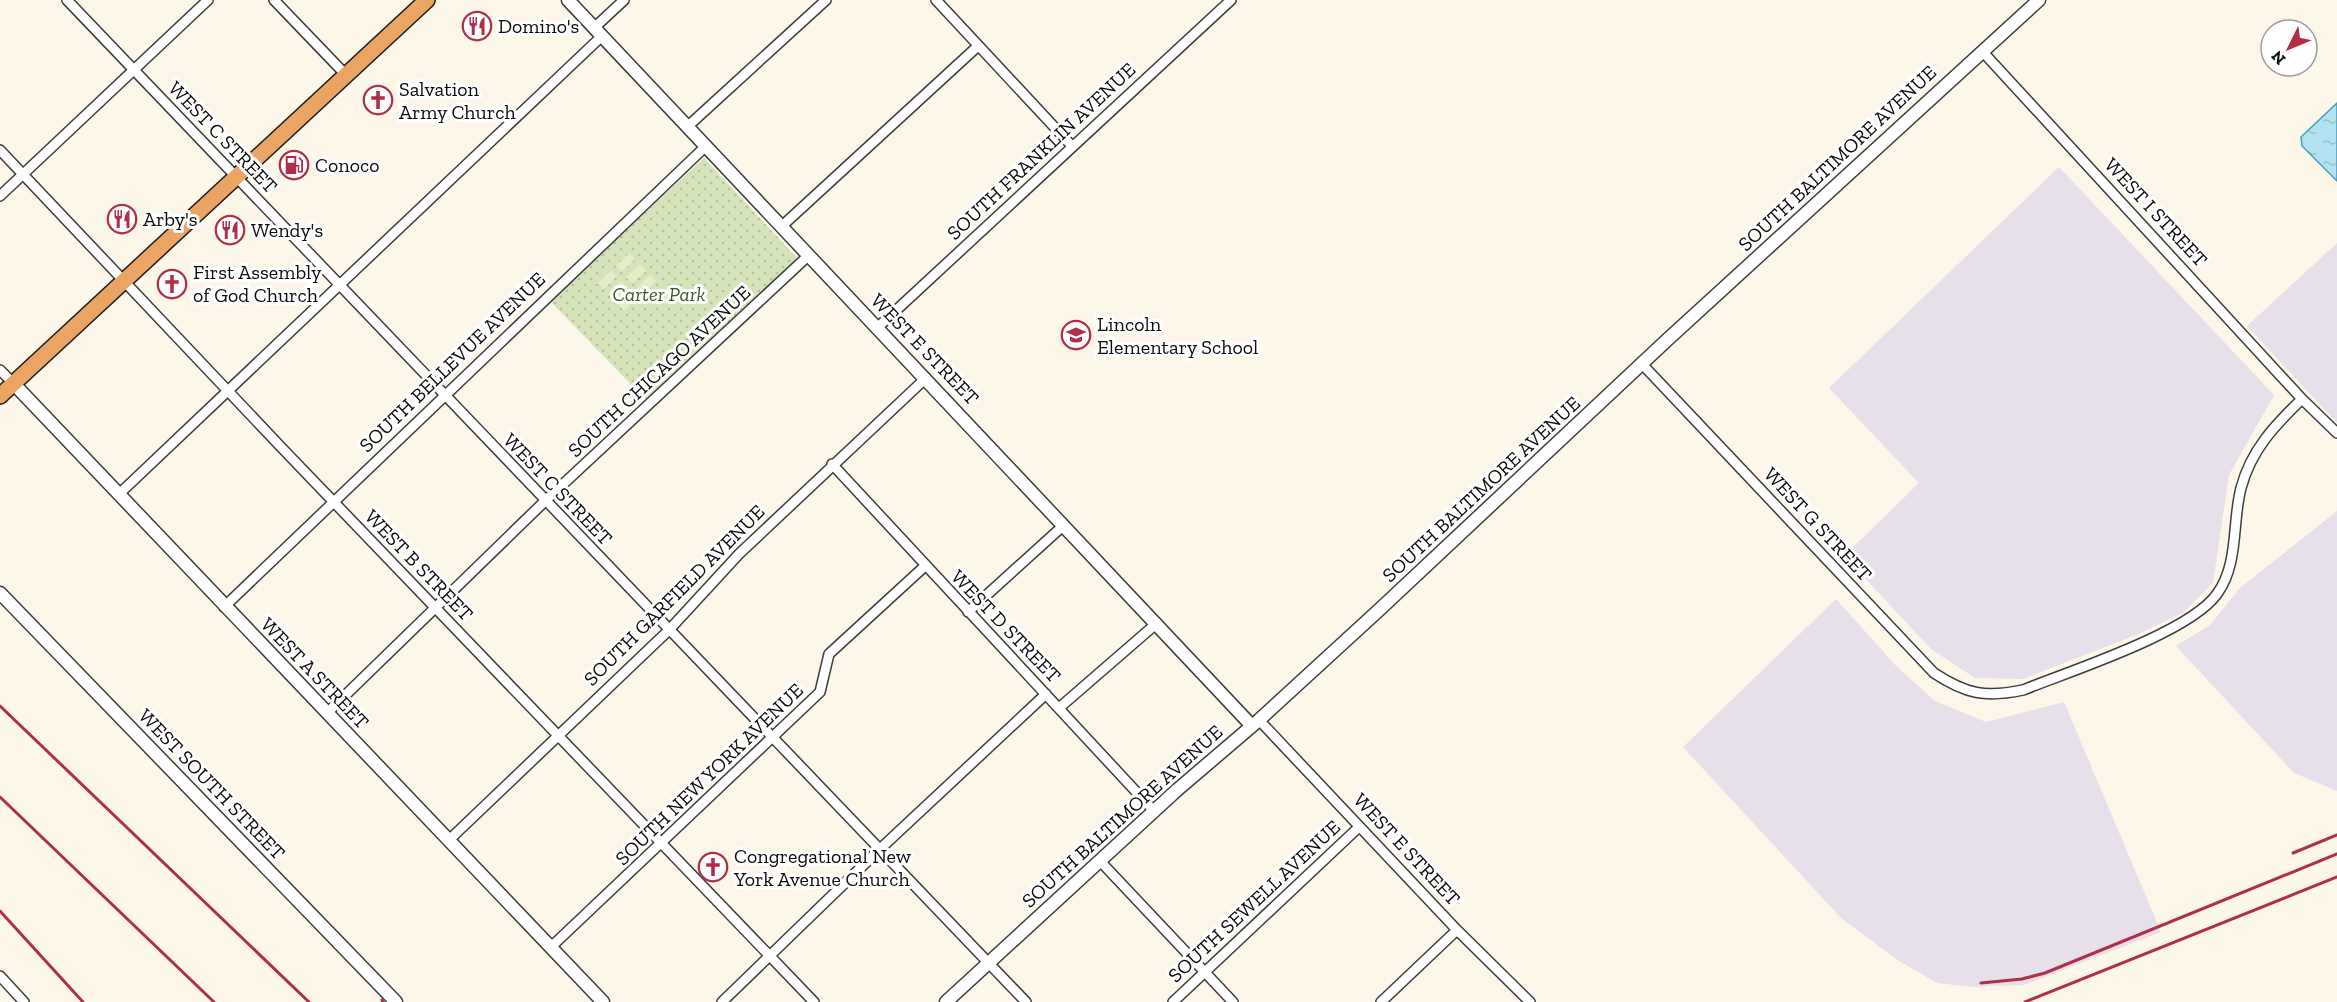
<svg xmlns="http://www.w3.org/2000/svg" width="2337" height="1002" viewBox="0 0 2337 1002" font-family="'Zilla Slab',serif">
<defs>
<pattern id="park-dots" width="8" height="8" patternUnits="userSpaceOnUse" patternTransform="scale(1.5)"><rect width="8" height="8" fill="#d5e4b8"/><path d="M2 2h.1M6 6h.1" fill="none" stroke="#b6c29d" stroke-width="1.8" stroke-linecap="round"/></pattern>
<pattern id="water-ripples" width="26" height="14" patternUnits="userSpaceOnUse" patternTransform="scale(1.5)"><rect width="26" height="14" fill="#b3e2f0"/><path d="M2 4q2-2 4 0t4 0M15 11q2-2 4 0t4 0" fill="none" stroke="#99c1cc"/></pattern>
</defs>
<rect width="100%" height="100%" fill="#fdf7ea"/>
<path fill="#e7dfe9" d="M2059 167 2274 395 2229 475 2213 583 2183 613 2136 635 2023 679 1975 678 1931 649 1844 556 1919 483 1829 388Z
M2337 243V423L2247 326Z
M2337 511V791L2294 773 2176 646 2210 625 2240 588Z
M1836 599 1898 668 1935 701 1986 722 2064 702 2161 932 2024 985 1973 987 1937 983 1899 961 1841 918 1683 747Z"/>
<path fill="url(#park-dots)" d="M704 158 797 258 647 401 550 301Z"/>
<path fill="#e5ecc9" d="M629 253 635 259 622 272 616 266Z
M640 264 646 271 632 283 626 277Z
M611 270 617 276 604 289 598 283Z
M650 275 656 281 642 294 636 288Z
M622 281 627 287 614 300 608 294Z
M632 292 637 298 624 311 618 304Z"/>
<path fill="url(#water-ripples)" stroke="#419fc1" stroke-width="1.5" d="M2337 103V181L2302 146 2301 137Z"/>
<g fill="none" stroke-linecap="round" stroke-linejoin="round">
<g stroke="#3e3e3e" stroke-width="12">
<path id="minor" d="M67 0 1026 1002
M274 0 346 75
M936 0 1072 146
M594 28 624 0
M1982 51 2302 399 2337 433
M687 127 826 0
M0 150 280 446 814 1002
M0 196 208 0
M782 226 978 46
M877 328 1231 0
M1642 364 1934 673C1966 694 1985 698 2023 690 2070 671 2189 633 2217 594 2239 564 2232 522 2241 488 2251 450 2275 425 2302 399
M0 370 13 383
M832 464 1154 811
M118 495 602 36
M224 607 706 146
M968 612 1064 525
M1059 708 1157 623
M327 713 545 501 809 255
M1259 720 1457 930 1530 1002
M449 840 669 630 739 554 926 378
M1100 861 1233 1002
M551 947 820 692 829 654 925 566
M0 976 24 1002
M722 1002 880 849 1046 694
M1173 1002 1359 827
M1381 1002 1457 930"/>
</g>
<g stroke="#3e3e3e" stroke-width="15">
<path id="tertiary" d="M568 0 1252 726
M13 383 603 1002
M0 593 396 1002
M946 1002 1177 790 1259 720 1379 610 1667 340 2039 0"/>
</g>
<g stroke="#1c1c1c" stroke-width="18">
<path id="trunk" d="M0 396 427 0"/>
</g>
<use href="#minor" stroke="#fff" stroke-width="9"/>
<use href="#tertiary" stroke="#fff" stroke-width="12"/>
<use href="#trunk" stroke="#eaa464" stroke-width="15"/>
<path stroke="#af2f46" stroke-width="3" d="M0 706 309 1002
M0 797 214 1002
M2293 853 2337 835
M0 911 83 1002
M1981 983 2022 979 2045 973 2337 854
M382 1000 383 1002
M2025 1002 2337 877"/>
</g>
<defs>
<g id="restaurant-ring" transform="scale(1.5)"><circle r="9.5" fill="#fff" stroke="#af2f46" stroke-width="1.5"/><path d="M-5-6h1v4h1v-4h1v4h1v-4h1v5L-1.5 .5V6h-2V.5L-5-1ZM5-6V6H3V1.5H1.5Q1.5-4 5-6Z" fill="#af2f46"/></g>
<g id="church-ring" transform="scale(1.5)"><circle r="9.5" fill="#fff" stroke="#af2f46" stroke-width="1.5"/><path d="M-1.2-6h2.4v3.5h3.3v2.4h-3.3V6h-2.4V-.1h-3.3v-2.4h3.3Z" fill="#af2f46"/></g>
<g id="fuel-ring" transform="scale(1.5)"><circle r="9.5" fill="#fff" stroke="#af2f46" stroke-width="1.5"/><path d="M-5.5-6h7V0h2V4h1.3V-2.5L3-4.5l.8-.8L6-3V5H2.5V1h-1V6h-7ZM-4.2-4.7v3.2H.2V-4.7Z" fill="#af2f46"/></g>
<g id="school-ring" transform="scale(1.5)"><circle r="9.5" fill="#fff" stroke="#af2f46" stroke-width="1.5"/><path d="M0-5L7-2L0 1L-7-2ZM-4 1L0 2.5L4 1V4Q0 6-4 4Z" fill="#af2f46"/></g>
</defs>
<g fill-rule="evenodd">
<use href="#restaurant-ring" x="477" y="26"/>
<use href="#church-ring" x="378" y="100"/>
<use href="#fuel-ring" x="294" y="165"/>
<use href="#restaurant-ring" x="122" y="219"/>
<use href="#restaurant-ring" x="230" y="230"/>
<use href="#church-ring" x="172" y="284"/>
<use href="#school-ring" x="1076" y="335"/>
<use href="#church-ring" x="713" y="867"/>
</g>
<g text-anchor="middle" stroke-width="6" stroke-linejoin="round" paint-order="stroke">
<g font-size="20" fill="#0b0b0b" stroke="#fff" text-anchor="start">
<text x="498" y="33">Domino's</text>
<text x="399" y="96">Salvation<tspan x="399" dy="23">Army Church</tspan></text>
<text x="315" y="172">Conoco</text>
<text x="143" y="226">Arby's</text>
<text x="251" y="237">Wendy's</text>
<text x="193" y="279">First Assembly<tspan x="193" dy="23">of God Church</tspan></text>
<text x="1097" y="331">Lincoln<tspan x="1097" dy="23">Elementary School</tspan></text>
<text x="734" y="863">Congregational New<tspan x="734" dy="23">York Avenue Church</tspan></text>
</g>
<g font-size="20" fill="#0b0b0b" stroke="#fff">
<text transform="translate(223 137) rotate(46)" y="7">WEST C STREET</text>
<text transform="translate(1041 151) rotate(-43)" y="7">SOUTH FRANKLIN AVENUE</text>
<text transform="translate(1837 158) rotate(-43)" y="7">SOUTH BALTIMORE AVENUE</text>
<text transform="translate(2156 212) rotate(47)" y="7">WEST I STREET</text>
<text transform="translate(925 349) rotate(46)" y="7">WEST E STREET</text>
<text transform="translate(452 362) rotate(-44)" y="7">SOUTH BELLEVUE AVENUE</text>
<text transform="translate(659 371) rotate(-43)" y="7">SOUTH CHICAGO AVENUE</text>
<text transform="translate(558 489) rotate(46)" y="7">WEST C STREET</text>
<text transform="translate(1481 489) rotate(-43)" y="7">SOUTH BALTIMORE AVENUE</text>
<text transform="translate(1818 524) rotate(47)" y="7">WEST G STREET</text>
<text transform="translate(419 565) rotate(46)" y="7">WEST B STREET</text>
<text transform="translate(674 595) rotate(-45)" y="7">SOUTH GARFIELD AVENUE</text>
<text transform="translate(1006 626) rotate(46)" y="7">WEST D STREET</text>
<text transform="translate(315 673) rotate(46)" y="7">WEST A STREET</text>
<text transform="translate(709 774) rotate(-44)" y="7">SOUTH NEW YORK AVENUE</text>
<text transform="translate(212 784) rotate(46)" y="7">WEST SOUTH STREET</text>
<text transform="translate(1122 816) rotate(-42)" y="7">SOUTH BALTIMORE AVENUE</text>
<text transform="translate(1407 849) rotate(47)" y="7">WEST E STREET</text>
<text transform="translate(1254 901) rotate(-43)" y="7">SOUTH SEWELL AVENUE</text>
</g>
<g font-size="20" font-style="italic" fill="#355c21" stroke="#fff">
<text x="659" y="301">Carter Park</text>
</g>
</g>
<g transform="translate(2289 48) rotate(227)"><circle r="28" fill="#ffffff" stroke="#9d9d9d" stroke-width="1.5"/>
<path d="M0-4.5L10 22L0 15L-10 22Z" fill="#af2f46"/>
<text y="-9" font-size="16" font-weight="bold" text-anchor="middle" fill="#0b0b0b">N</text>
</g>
</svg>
